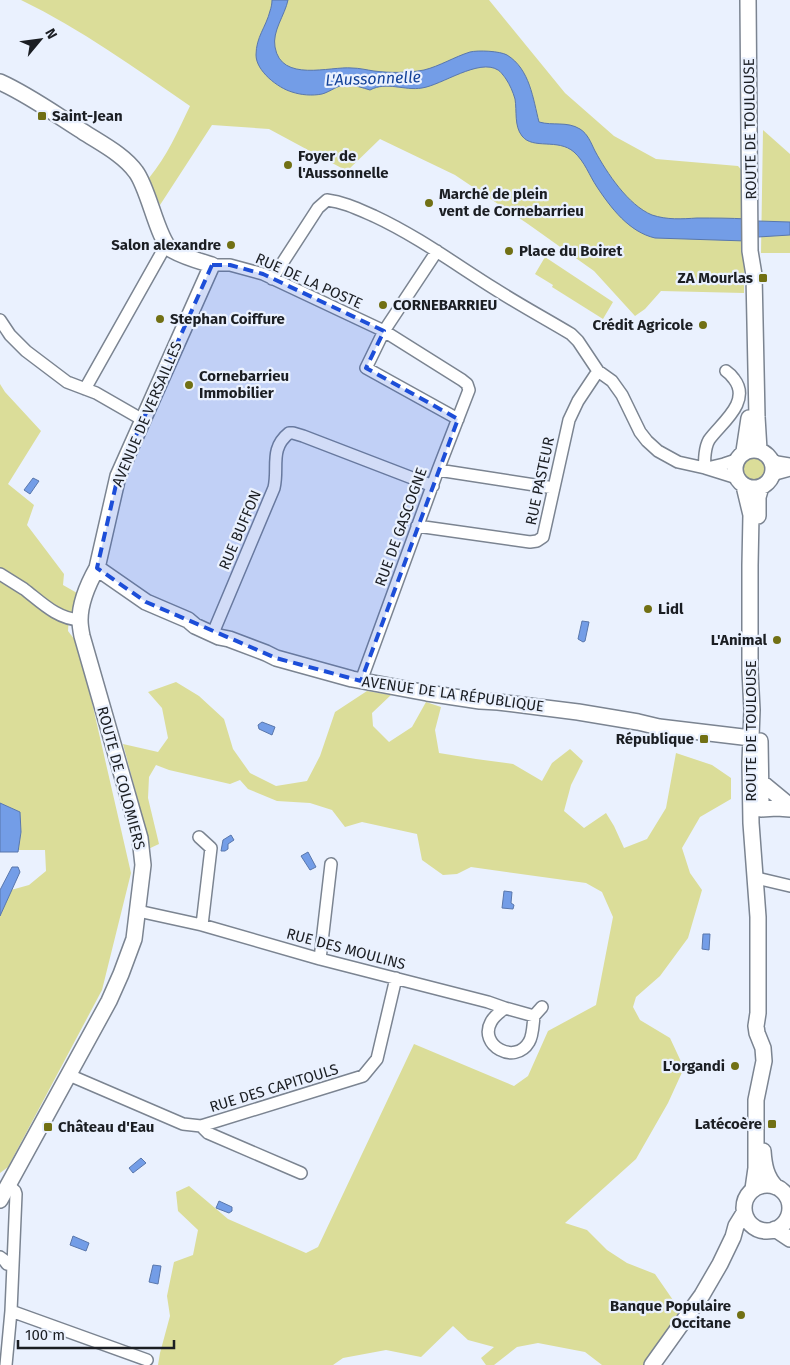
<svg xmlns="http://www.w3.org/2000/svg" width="790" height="1365" viewBox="0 0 790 1365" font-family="'Fira Sans',sans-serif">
<rect width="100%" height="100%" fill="#eaf1fe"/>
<path fill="#dbdd99" d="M21 0H489L565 93 614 136 656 159 738 166 745 174 744 293 661 291 645 309 635 316 594 271 528 224 455 175 380 139 347 171 269 129 212 125 160 205 149 178C167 156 178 131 190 106 135 68 81 29 21 0Z
M763 130 790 154V253H761Z
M545 257 613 302 603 319 552 287 553 285 535 274Z
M0 384 5 392 41 431 8 484 34 505 27 525 64 574 63 585 77 593 74 612 69 614 68 631 78 644 82 659 131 873 102 990 8 1167 0 1173V916L11 890 29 885 46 871 45 850H18L21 832 20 812 0 803Z
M741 468a12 12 0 1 1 24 0a12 12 0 1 1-24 0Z
M176 682 199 696 224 719 233 749 250 773 276 786 307 781 320 756 335 712 367 691 391 695 372 713 373 726 389 742 412 727 426 702 441 707 435 730 439 753 476 759 513 764 542 781 552 763 570 749 583 761 571 785 564 811 584 828 606 813 614 826 624 848 647 839 666 808 676 753 712 765 731 778V799L700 817 682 848 690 873 702 890 688 938 660 976 636 997 633 1007 640 1020 670 1038 684 1068 668 1103 636 1159 565 1223 587 1230 607 1250 627 1263 655 1274 684 1316 646 1365H602L585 1352 538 1343 517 1347 494 1365H486L481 1358 494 1347 468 1340 453 1326 421 1357 386 1350 343 1358 333 1365H158L160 1353 170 1316 167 1296 174 1262 193 1255 198 1230 178 1211 176 1192 189 1186 228 1219 306 1253 318 1247 414 1044 514 1086 528 1076 548 1031 596 1005 613 917 602 892 586 883 471 867 457 874 443 875 422 860 417 834 362 822 345 827 332 810 310 803 277 801 248 789 240 780 230 784 169 770 156 765 149 777 148 798 159 844 146 850 148 838 123 744 158 752 168 738 162 708 148 692Z"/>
<path fill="#739de7" stroke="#5977ac" d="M272 0H288C285 15 272 31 275 47 281 83 330 66 352 68 359 68 367 70 374 71 390 73 408 73 424 70 440 66 454 57 470 52 478 50 500 51 507 55 530 69 533 99 539 122 553 126 567 121 580 129 588 134 591 143 595 151 607 173 628 205 652 215 667 220 682 219 697 218 714 218 730 218 747 219L746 241 655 238C629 232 611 208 597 187 589 175 585 162 574 152 558 138 533 150 522 136 514 126 517 111 515 99 513 92 510 85 506 79 504 76 500 71 498 70 479 58 442 85 422 88 404 91 387 81 370 90 363 88 355 85 347 85 339 84 330 92 322 94 312 96 301 95 292 92 278 88 256 71 256 55 256 37 266 27 270 11 271 8 272 4 272 0Z
M758 221 790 222V235L758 237Z
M33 478 39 481 30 494 24 490Z
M582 621 589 622 585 641 583 642 578 639Z
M262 722 275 727 272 735 259 729 258 725Z
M0 803 20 812 21 832 18 852H0Z
M231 835 234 840 228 844V849L225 851H221L223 840Z
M308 852 316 867 310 870 301 856Z
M12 867H18L20 872 0 916V890Z
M504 891 512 892 511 903 514 905 513 909 502 908Z
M703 934H710L709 950 702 949Z
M141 1158 146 1163 133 1173 129 1168Z
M219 1201 232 1207V1211L229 1213 216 1208Z
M73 1236 89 1243 86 1251 70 1245Z
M153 1265 161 1266 158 1284 149 1282Z"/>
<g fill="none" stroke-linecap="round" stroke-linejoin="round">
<g stroke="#7b8491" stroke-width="14">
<path id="street" d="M437 251 384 331 366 368 458 419
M212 265H230L263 274 384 331 462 380 467 384 469 390 438 470 361 681
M272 279 318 208 327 200C344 202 358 209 374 216 417 236 455 264 495 289 520 305 546 319 571 334L578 341 598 371 612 381 622 395 640 432 647 441 658 451 678 462 705 468 737 478
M0 320 10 335 26 351 67 382 96 393 143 420
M85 389 166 245
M771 459 777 462 790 464
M705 468C704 460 705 447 709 440 720 424 752 402 734 379 732 376 729 373 726 371
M707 468 724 464 736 460
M438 470 554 488
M772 475 790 470
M417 526 530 542 537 541 543 537 569 420 578 401 598 371
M0 574C8 579 16 584 24 589 41 602 57 619 80 620
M213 633 274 488C279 467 269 449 289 433H293L303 436 433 486
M199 837 211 848 202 925
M761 879 790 886
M138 911 202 925 320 959 488 1002 505 1008 534 1016 542 1007
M320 959 331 864
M505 1008C500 1012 494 1016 491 1022 478 1045 515 1066 529 1042 533 1036 533 1024 534 1016
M69 1075 183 1124 201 1126 363 1076 377 1059 396 978
M201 1126 208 1133 301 1173
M0 1257 4 1260 7 1264 13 1265 16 1194 15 1191 8 1185
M11 1311 147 1360
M6 1365 11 1311 13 1265"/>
</g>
<g stroke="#7b8491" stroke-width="18">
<path id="secondary" d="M748 0 750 251 754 275 757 417 759 450
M0 82C29 95 55 114 82 131 100 143 123 154 136 172 149 189 158 242 172 250 184 257 199 261 212 265L118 476 97 568C88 584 80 602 80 620 80 625 81 631 82 636L140 838 143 865 134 939 121 974 109 1001 0 1200
M735 469a19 19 0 1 1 38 0a19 19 0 1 1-38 0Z
M744 451 749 418
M744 486 751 515 750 565V671L752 710 750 763 751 823 758 917V1013L756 1026 757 1033 763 1048 764 1061 756 1100V1168L753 1189
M758 516V497L761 487
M97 568 146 602 188 620 195 626 219 637 229 639 266 653 276 658 352 679 427 693 480 701 498 702 578 712 638 722 659 727 751 738
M760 741 761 801
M761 782 790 806
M761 809 777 808 790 809
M763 1151C764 1165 766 1177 776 1187
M744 1208a23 23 0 1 1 46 0a23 23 0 1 1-46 0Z
M775 1229 790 1239
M652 1365 702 1295 720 1264 733 1237 736 1226 744 1213"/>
</g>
<use href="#street" stroke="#fff" stroke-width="11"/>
<use href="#secondary" stroke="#fff" stroke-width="15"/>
</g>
<path fill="#1d4ed8" fill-opacity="0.2" stroke="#1d4ed8" stroke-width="4" stroke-dasharray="10 6" stroke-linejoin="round" d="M212 265H230L263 274 384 331 366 368 458 419 361 681 276 658 146 602 97 568 118 476Z"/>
<g fill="#717014" stroke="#eaf1fe" stroke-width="2">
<rect x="37" y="111" width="10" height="10" rx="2.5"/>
<circle cx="288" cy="165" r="5"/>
<circle cx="429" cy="203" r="5"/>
<circle cx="231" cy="245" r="5"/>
<circle cx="509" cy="251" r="5"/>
<rect x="758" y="273" width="10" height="10" rx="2.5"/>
<circle cx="383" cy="305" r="5"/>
<circle cx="160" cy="319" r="5"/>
<circle cx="703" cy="325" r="5"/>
<circle cx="189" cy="385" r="5"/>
<circle cx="648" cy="609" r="5"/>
<circle cx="777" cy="640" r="5"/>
<rect x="699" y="734" width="10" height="10" rx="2.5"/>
<circle cx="735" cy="1066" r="5"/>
<rect x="767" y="1119" width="10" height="10" rx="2.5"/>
<rect x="43" y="1122" width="10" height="10" rx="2.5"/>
<circle cx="741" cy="1315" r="5"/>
</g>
<g text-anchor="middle" stroke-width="4.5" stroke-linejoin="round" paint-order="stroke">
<g font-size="15" font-weight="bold" fill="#1b1e23" stroke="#eaf1fe" text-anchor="start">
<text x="52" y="121">Saint-Jean</text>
<text x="298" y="161">Foyer de<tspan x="298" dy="17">l'Aussonnelle</tspan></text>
<text x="439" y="199">Marché de plein<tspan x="439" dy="17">vent de Cornebarrieu</tspan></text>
<text x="221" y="250" text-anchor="end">Salon alexandre</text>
<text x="519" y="256">Place du Boiret</text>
<text x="753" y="283" text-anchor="end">ZA Mourlas</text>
<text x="393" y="310">CORNEBARRIEU</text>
<text x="170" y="324">Stephan Coiffure</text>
<text x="693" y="330" text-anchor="end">Crédit Agricole</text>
<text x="199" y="381">Cornebarrieu<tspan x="199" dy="17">Immobilier</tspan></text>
<text x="658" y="614">Lidl</text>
<text x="767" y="645" text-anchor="end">L'Animal</text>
<text x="694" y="744" text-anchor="end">République</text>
<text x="725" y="1071" text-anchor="end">L'organdi</text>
<text x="762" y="1129" text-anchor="end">Latécoère</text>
<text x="58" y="1132">Château d'Eau</text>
<text x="731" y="1311" text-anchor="end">Banque Populaire<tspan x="731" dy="17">Occitane</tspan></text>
</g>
<g font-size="15" fill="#1b1e23" stroke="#eaf1fe">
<text transform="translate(750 129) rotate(-91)" y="5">ROUTE DE TOULOUSE</text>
<text transform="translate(309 281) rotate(24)" y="5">RUE DE LA POSTE</text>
<text transform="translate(147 414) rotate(-67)" y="5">AVENUE DE VERSAILLES</text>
<text transform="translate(540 481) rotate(-78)" y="5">RUE PASTEUR</text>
<text transform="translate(401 527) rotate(-70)" y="5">RUE DE GASCOGNE</text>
<text transform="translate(240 530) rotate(-67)" y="5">RUE BUFFON</text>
<text transform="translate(453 694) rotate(8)" y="5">AVENUE DE LA RÉPUBLIQUE</text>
<text transform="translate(751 731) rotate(-90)" y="5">ROUTE DE TOULOUSE</text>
<text transform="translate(121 778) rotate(75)" y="5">ROUTE DE COLOMIERS</text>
<text transform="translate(346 949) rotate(15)" y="5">RUE DES MOULINS</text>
<text transform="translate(274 1088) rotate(-17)" y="5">RUE DES CAPITOULS</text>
</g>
<g font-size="16" font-style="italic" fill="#134298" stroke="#eaf1fe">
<text transform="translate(373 78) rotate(-2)" y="6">L'Aussonnelle</text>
</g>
</g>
<g transform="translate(40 40) rotate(61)" stroke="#eaf1fe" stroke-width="4" paint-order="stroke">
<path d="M0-4L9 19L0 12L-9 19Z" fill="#1b1e23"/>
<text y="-8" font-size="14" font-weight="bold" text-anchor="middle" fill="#1b1e23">N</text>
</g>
<path d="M18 1340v8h156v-8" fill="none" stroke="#1b1e23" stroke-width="2.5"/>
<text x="25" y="1340" font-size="15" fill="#1b1e23" stroke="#eaf1fe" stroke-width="4" paint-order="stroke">100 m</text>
</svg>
